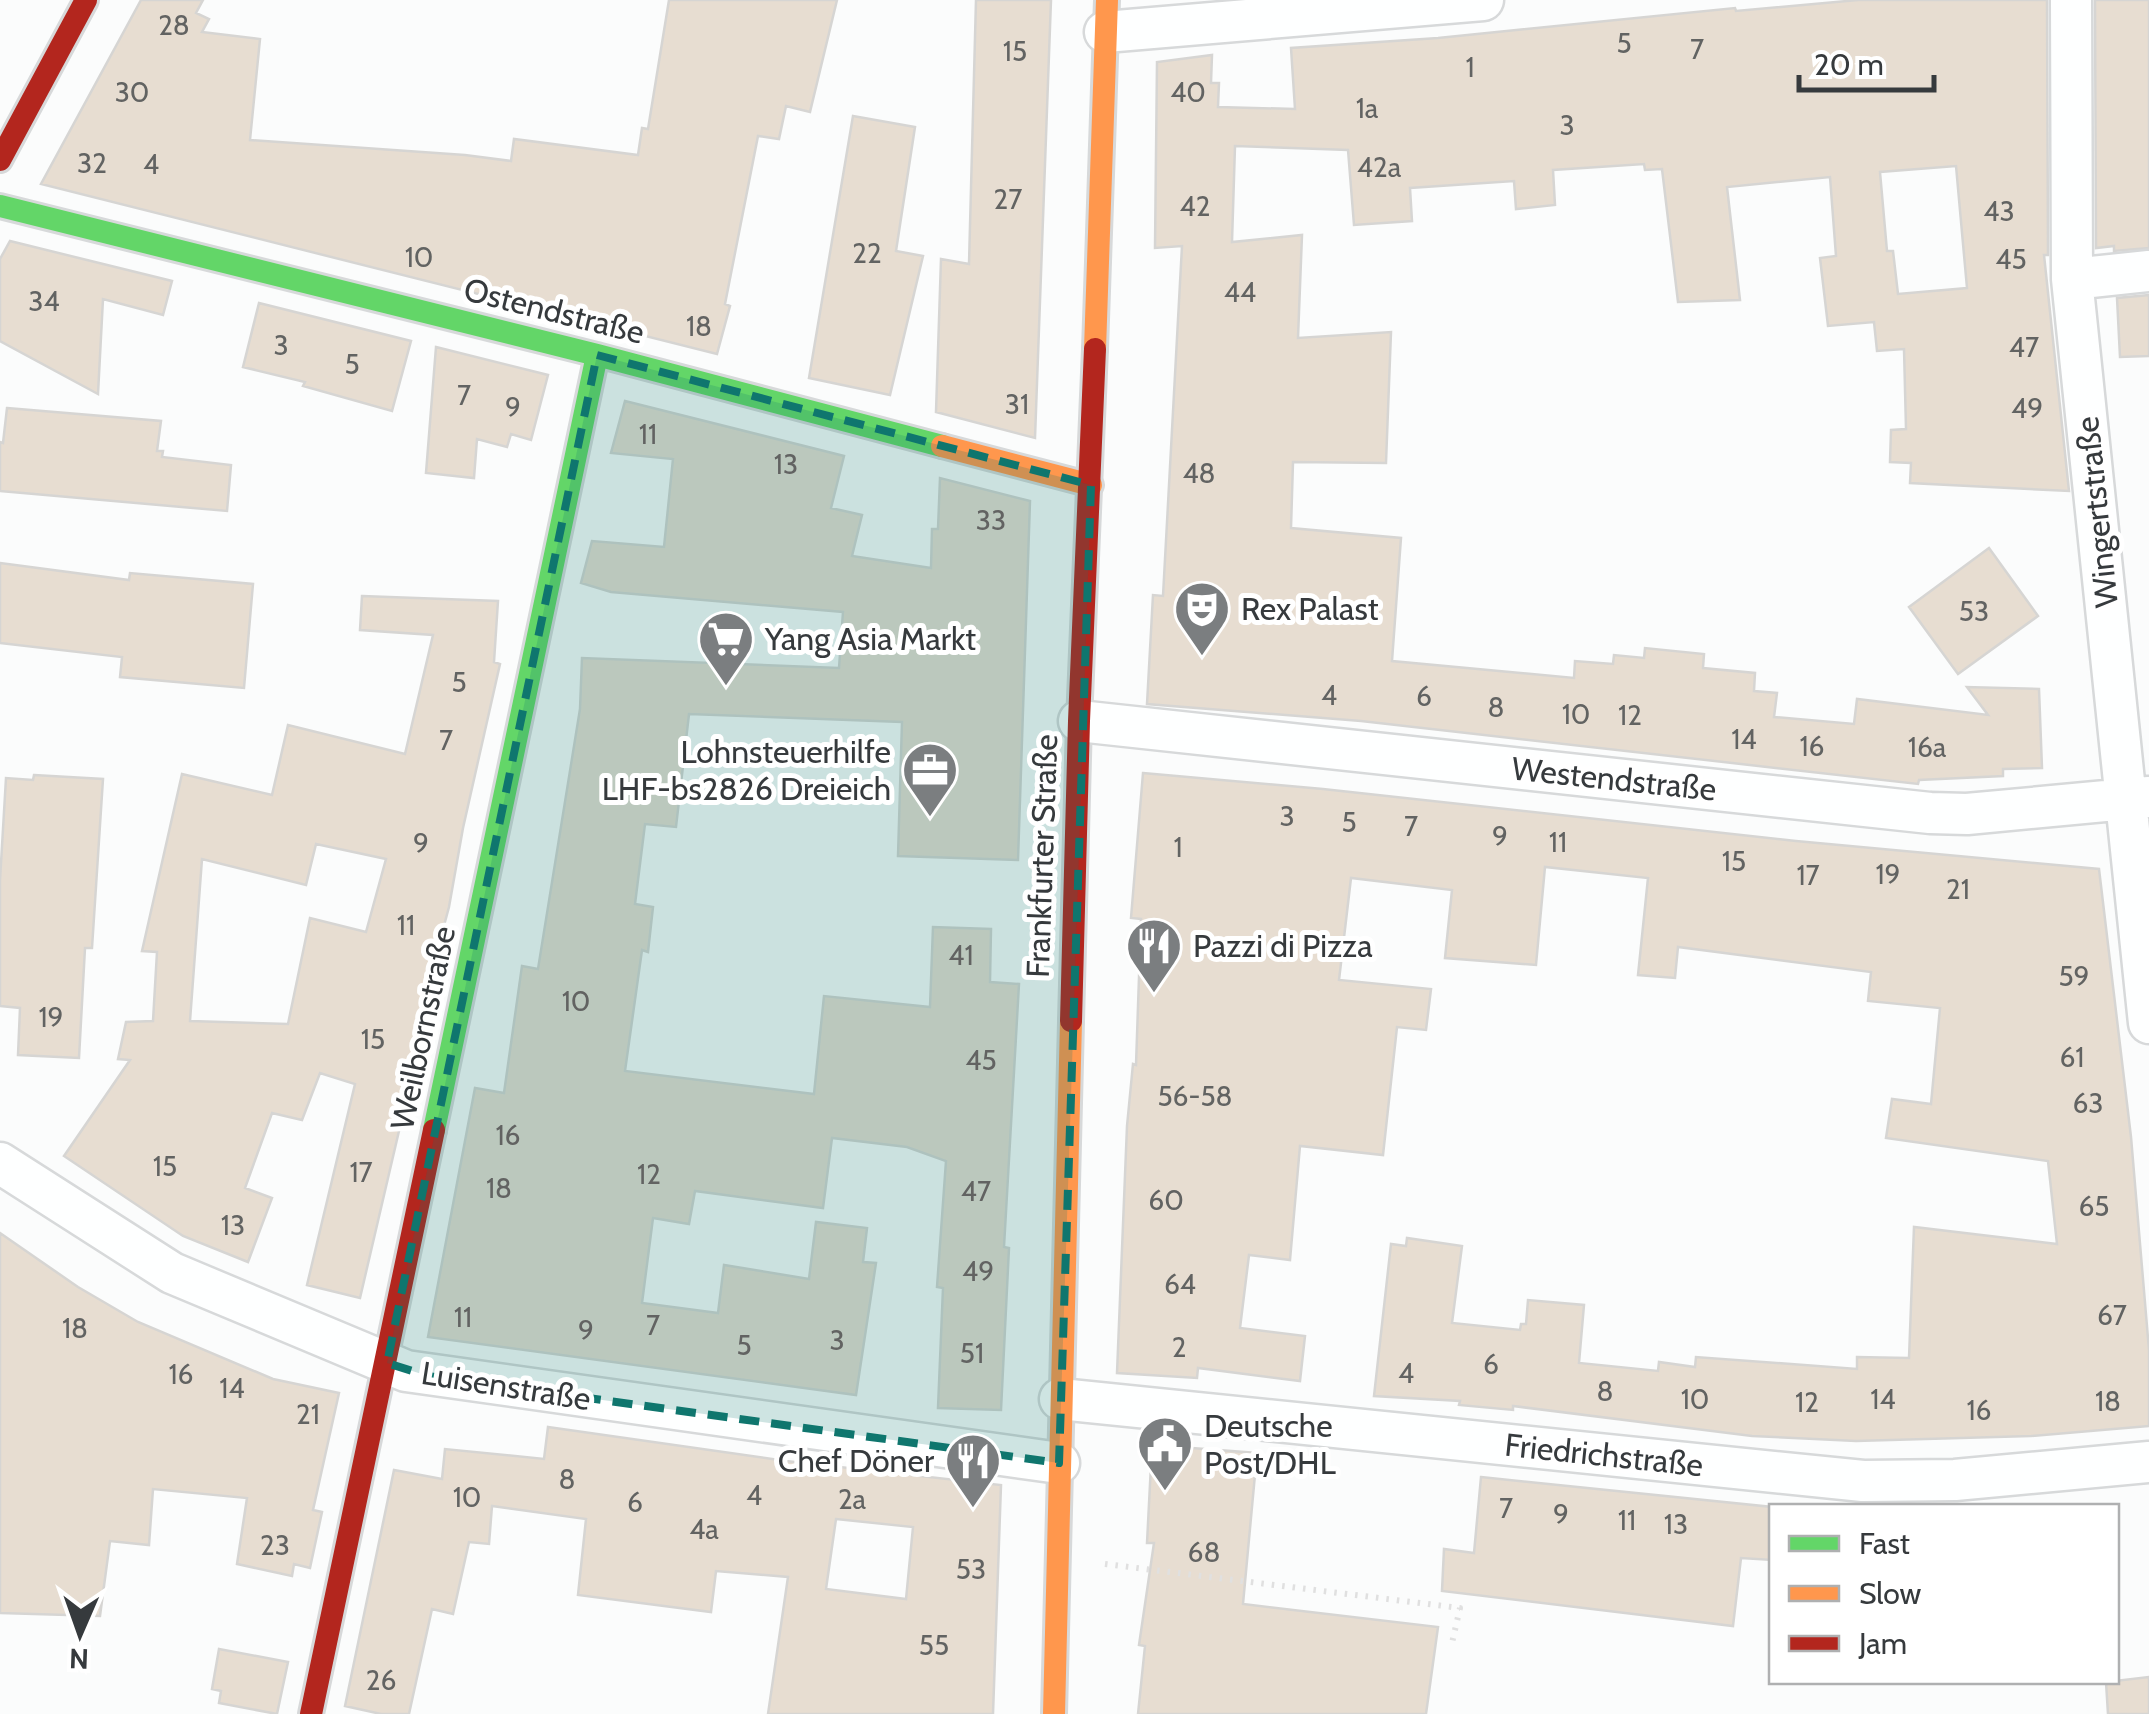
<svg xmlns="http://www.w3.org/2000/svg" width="2149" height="1714" viewBox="0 0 2149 1714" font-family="Cabin,sans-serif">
<rect width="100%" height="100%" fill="#fbfcfc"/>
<path fill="#e7ddd1" stroke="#d6d5d3" stroke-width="2.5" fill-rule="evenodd" d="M141 0H203L196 13 209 19 202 32 260 39 250 140 465 155 511 161 514 139 638 155 642 128 648 129 669 0H837L810 112 786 106 779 139 758 136 725 304 730 306 717 354 41 184Z
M976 0H1051L1035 438 936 412 941 259 969 264Z
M1858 0H2047L2048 255H2044L2069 491 1910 483 1911 463 1890 462 1891 430 1906 429 1904 349 1877 351 1874 322 1828 326 1820 258 1836 256 1830 177 1727 187 1740 300 1678 302 1662 169 1645 170 1644 164 1553 170 1555 205 1516 209 1514 181 1410 188 1412 221 1354 225 1348 150 1235 146 1232 242 1302 235 1298 338 1391 332 1386 463 1293 462 1291 528 1401 538 1392 661 1574 678 1575 661 1613 664 1614 655 1644 658 1645 648 1704 654 1703 668 1755 673 1754 691 1777 693 1774 717 1854 724 1857 699 1988 715 1967 687 2039 689 2042 768 2003 769V776L1919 780 1918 784 1361 721 1147 704 1153 595 1163 596 1182 246 1155 248 1157 62 1212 55 1211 83H1219L1218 107 1295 109 1291 48 1438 38 1735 8 1736 11ZM1956 166 1967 288 1898 294 1893 251H1887L1880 172Z
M2095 0H2149V248L2114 251V246L2096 248Z
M853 116 915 127 896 251 923 256 890 395 809 378Z
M10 241 172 281 163 315 103 299 98 394 0 341V259Z
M2149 295V356L2120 357 2117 298Z
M259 303 411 341 392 411 303 386 305 382 243 367Z
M436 347 548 375 531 440 511 434 507 447 477 439 474 478 426 473Z
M625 401 844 456 831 508 862 515 852 556 931 568 932 529H938L940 478 1030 501 1018 860 898 856 902 722 689 714 676 827 645 824 635 904 653 907 648 952 642 950 625 1071 814 1094 824 996 930 1007 933 927 991 929 990 982 1019 984 1004 1247 1009 1248 1001 1410 938 1408 943 1288 937 1287 946 1161 907 1147 832 1138 823 1208 695 1191 689 1224 653 1218 642 1303 718 1313 724 1265 809 1279 816 1222 867 1228 863 1262 876 1263 856 1395 428 1337 475 1088 504 1093 522 966 538 969 580 709 582 658 839 668 843 612 611 592 581 583 592 541 664 547 673 459 611 453Z
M7 408 161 421 157 451H163L162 457 231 465 227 511 0 491V442L3 443Z
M1989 548 2038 616 1958 674 1909 607Z
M0 563 129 580 130 573 253 584 244 688 120 677 122 657 0 643Z
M362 596 498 601 494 662 500 664 463 828 449 907 432 970 435 971 420 1041 360 1298 307 1285 355 1084 320 1073 302 1120 272 1113 245 1188 272 1198 248 1262 183 1236 64 1156 130 1060 118 1059 126 1022 153 1021 157 952 142 951 182 774 272 795 288 725 405 754 433 635 360 630ZM316 844 386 859 366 932 310 918 288 1024 190 1021 202 859 306 885Z
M1143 773 1323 789 1796 841 2099 869 2131 1137 2149 1350V1426L2031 1436 1856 1441 1752 1436 1513 1406V1410L1459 1405 1460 1401 1374 1396 1391 1244 1406 1246 1407 1238 1462 1246 1452 1323 1520 1330 1521 1324H1526L1528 1300 1584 1305 1579 1363 1658 1371 1659 1362 1695 1367 1696 1357 1857 1369V1357L1909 1358 1914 1227 2057 1244 2048 1161 1886 1138 1892 1099 1931 1104 1940 1008 1868 1001 1871 972 1678 947 1675 978 1638 975 1648 878 1545 867 1536 965 1445 958 1452 890 1351 878 1339 980 1431 989 1426 1030 1397 1027 1383 1155 1300 1146 1290 1260 1249 1255 1240 1328 1305 1336 1300 1381 1198 1368 1197 1378 1117 1373 1127 1126 1133 1064 1136 1065 1141 919 1131 918Z
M34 775 103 779 92 948H85L79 1058 18 1055 20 1008 0 1006V880L6 778 33 780Z
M0 1233 78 1287 138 1322 273 1379 339 1393 313 1510 322 1512 310 1568 294 1564 292 1576 237 1564 247 1498 153 1489 149 1545 110 1541 100 1616 0 1613Z
M548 1427 786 1461 1001 1485 993 1714H768L788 1577 716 1571 711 1612 578 1595 586 1519 492 1506 489 1544 469 1542 453 1614 432 1609 409 1714H381L345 1706 394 1470 442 1479 445 1449 544 1459ZM836 1519 913 1527 906 1599 826 1589Z
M1152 1445 1257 1453 1243 1604 1438 1627 1426 1714H1138L1145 1646 1139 1645 1154 1543H1147Z
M1481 1477 1772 1507V1560L1741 1558 1733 1626 1442 1591 1444 1549 1474 1553Z
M219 1649 288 1662 277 1714 219 1703 221 1691 212 1689Z
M2149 1677V1714H2108L2106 1682Z"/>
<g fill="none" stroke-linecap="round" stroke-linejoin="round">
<g stroke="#d7d9da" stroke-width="45">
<path id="street" d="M2071 0 2072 279 2149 1023
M1105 32 1483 0
M2072 279 2149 271
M1079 721 1930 813 1967 814 2149 797
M0 1163 172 1273 406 1371 1059 1463
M1060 1399 1863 1481 1955 1480 2149 1462"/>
</g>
<g stroke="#d7d9da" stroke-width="28">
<path id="fast" d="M0 206 597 355 942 446
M434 1130 597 355"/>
</g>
<g stroke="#d7d9da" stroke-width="28">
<path id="slow" d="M1095 349 1107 0
M942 446 1091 485
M1054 1714 1071 1021"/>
</g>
<g stroke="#d7d9da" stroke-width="28">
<path id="jam" d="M0 160 86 0
M1071 1021 1079 721 1095 349
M311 1714 434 1130"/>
</g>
<path stroke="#e0e0e0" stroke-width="6" stroke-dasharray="2.5 8" stroke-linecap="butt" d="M1105 1564 1460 1608 1452 1643"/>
<use href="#street" stroke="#feffff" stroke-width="40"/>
<use href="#fast" stroke="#63d668" stroke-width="22"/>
<use href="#slow" stroke="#ff974d" stroke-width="22"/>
<use href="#jam" stroke="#b3261e" stroke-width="22"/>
</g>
<path fill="#0f766e" fill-opacity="0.2" stroke="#0f766e" stroke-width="8" stroke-dasharray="20 12" stroke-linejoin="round" d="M597 355 1091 485 1059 1463 428 1376 387 1363Z"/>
<defs>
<g id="theatre-pin" transform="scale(2.875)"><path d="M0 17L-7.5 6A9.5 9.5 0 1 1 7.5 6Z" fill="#7b7e80" stroke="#fff"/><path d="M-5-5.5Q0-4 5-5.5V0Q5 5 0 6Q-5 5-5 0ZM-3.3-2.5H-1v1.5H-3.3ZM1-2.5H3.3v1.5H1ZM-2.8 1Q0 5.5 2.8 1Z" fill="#fff"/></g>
<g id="supermarket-pin" transform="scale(2.875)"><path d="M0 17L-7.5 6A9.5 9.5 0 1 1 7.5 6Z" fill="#7b7e80" stroke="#fff"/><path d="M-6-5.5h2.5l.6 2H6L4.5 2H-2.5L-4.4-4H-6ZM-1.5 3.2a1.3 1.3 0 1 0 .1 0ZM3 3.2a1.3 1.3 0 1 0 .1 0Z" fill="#fff"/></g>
<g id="office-pin" transform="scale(2.875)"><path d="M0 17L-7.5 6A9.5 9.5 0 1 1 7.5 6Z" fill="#7b7e80" stroke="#fff"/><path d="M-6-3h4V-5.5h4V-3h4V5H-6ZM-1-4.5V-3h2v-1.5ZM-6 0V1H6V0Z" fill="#fff"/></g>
<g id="restaurant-pin" transform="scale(2.875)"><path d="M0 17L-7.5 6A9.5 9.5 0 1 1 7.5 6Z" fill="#7b7e80" stroke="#fff"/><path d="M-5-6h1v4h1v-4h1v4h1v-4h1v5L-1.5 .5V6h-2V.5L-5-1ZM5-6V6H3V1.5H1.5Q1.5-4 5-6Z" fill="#fff"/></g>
<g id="civic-pin" transform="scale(2.875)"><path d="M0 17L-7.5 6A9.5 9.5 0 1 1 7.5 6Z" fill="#7b7e80" stroke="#fff"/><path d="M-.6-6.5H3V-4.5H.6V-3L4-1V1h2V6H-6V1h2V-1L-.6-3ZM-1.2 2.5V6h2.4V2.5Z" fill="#fff"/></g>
</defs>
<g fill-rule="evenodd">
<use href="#theatre-pin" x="1202" y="609"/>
<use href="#supermarket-pin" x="726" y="639"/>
<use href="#office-pin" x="930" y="770"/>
<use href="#restaurant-pin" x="1154" y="946"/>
<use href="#civic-pin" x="1165" y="1444"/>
<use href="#restaurant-pin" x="973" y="1461"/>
</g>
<g text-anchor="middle" stroke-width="10" stroke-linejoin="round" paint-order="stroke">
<g font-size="28" fill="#626362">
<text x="174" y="35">28</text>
<text x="1624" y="53">5</text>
<text x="1697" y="59">7</text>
<text x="1015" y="61">15</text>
<text x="1470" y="77">1</text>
<text x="132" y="102">30</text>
<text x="1188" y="102">40</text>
<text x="1367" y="118">1a</text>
<text x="1567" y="135">3</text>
<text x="92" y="173">32</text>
<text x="151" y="174">4</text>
<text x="1379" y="177">42a</text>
<text x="1008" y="209">27</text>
<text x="1195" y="216">42</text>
<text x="1999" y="221">43</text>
<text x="867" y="263">22</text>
<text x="419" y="267">10</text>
<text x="2011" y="269">45</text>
<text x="1240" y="302">44</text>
<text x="44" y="311">34</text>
<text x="699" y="336">18</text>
<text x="281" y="355">3</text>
<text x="2024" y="357">47</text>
<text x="352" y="374">5</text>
<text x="464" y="405">7</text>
<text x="1017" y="414">31</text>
<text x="513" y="417">9</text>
<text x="2027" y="418">49</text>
<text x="648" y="444">11</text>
<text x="786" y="474">13</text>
<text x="1199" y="483">48</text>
<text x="991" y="530">33</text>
<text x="1974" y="621">53</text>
<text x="459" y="692">5</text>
<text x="1329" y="705">4</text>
<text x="1424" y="706">6</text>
<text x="1496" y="717">8</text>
<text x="1576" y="724">10</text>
<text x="1630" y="725">12</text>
<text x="1744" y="749">14</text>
<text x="446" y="750">7</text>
<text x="1812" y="756">16</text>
<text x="1927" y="757">16a</text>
<text x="1287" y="826">3</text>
<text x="1349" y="832">5</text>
<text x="1411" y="836">7</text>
<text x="1500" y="846">9</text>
<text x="1558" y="852">11</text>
<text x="421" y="853">9</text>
<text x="1178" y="857">1</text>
<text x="1734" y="871">15</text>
<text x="1888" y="884">19</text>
<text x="1808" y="885">17</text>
<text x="1958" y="899">21</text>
<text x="406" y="935">11</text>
<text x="961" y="965">41</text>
<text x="2074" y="986">59</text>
<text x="576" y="1011">10</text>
<text x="51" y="1027">19</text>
<text x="373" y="1049">15</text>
<text x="2072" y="1067">61</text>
<text x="981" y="1070">45</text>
<text x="1195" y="1106">56-58</text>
<text x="2088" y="1113">63</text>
<text x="508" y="1145">16</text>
<text x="165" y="1176">15</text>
<text x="361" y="1182">17</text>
<text x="649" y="1184">12</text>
<text x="499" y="1198">18</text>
<text x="976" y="1201">47</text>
<text x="1166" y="1210">60</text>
<text x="2094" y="1216">65</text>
<text x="233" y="1235">13</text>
<text x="978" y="1281">49</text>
<text x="1180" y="1294">64</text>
<text x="2112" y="1325">67</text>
<text x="463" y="1327">11</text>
<text x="653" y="1335">7</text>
<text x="75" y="1338">18</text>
<text x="586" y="1340">9</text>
<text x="837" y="1350">3</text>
<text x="744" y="1355">5</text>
<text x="1179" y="1357">2</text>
<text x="972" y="1363">51</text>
<text x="1491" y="1374">6</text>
<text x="1406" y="1383">4</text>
<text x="181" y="1384">16</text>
<text x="232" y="1398">14</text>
<text x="1605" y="1401">8</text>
<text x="1695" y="1409">10</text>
<text x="1883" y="1409">14</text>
<text x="2108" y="1411">18</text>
<text x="1807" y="1412">12</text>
<text x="1979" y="1420">16</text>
<text x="308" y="1424">21</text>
<text x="567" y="1489">8</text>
<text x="754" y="1505">4</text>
<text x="467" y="1507">10</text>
<text x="852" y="1509">2a</text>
<text x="635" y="1512">6</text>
<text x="1506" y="1518">7</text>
<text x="1561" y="1524">9</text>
<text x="1627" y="1530">11</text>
<text x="1676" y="1534">13</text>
<text x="704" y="1539">4a</text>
<text x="275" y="1555">23</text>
<text x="1204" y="1562">68</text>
<text x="971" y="1579">53</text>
<text x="934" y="1655">55</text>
<text x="381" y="1690">26</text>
</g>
<g font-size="32" fill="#363a3d" stroke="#fff">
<text transform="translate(554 311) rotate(14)" y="11">Ostendstraße</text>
<text transform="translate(2097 512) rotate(-96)" y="11">Wingertstraße</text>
<text transform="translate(1614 779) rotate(6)" y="11">Westendstraße</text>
<text transform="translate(1042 856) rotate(-88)" y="11">Frankfurter Straße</text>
<text transform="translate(423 1028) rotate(-78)" y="11">Weilbornstraße</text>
<text transform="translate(506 1386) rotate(9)" y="11">Luisenstraße</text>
<text transform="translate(1604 1455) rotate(6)" y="11">Friedrichstraße</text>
</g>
<g font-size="32" fill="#363a3d" stroke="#fff" text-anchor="start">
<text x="1241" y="620">Rex Palast</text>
<text x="765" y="650">Yang Asia Markt</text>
<text x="891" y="763" text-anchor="end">Lohnsteuerhilfe<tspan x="891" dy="37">LHF-bs2826 Dreieich</tspan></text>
<text x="1193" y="957">Pazzi di Pizza</text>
<text x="1204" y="1437">Deutsche<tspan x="1204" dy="37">Post/DHL</tspan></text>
<text x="934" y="1472" text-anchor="end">Chef Döner</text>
</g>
</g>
<rect x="1769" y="1504" width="350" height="180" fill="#ffffff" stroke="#afb0b1" stroke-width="2.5"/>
<rect x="1789" y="1536" width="50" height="15" fill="#63d668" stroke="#afb0b1" stroke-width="2.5"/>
<text x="1859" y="1554" font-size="30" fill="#363a3d">Fast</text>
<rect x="1789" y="1586" width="50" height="15" fill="#ff974d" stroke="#afb0b1" stroke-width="2.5"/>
<text x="1859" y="1604" font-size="30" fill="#363a3d">Slow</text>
<rect x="1789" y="1636" width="50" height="15" fill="#b3261e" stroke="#afb0b1" stroke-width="2.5"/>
<text x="1859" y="1654" font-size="30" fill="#363a3d">Jam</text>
<g transform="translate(80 1634) rotate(182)" stroke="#ffffff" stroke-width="8" paint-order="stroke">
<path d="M0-8L18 38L0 25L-18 38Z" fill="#363a3d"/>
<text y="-15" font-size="28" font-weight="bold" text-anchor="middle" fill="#363a3d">N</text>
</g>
<path d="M1799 75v15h135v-15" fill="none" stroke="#363a3d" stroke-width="5"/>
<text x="1814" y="75" font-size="30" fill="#363a3d" stroke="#ffffff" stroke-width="8" paint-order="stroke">20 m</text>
</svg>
